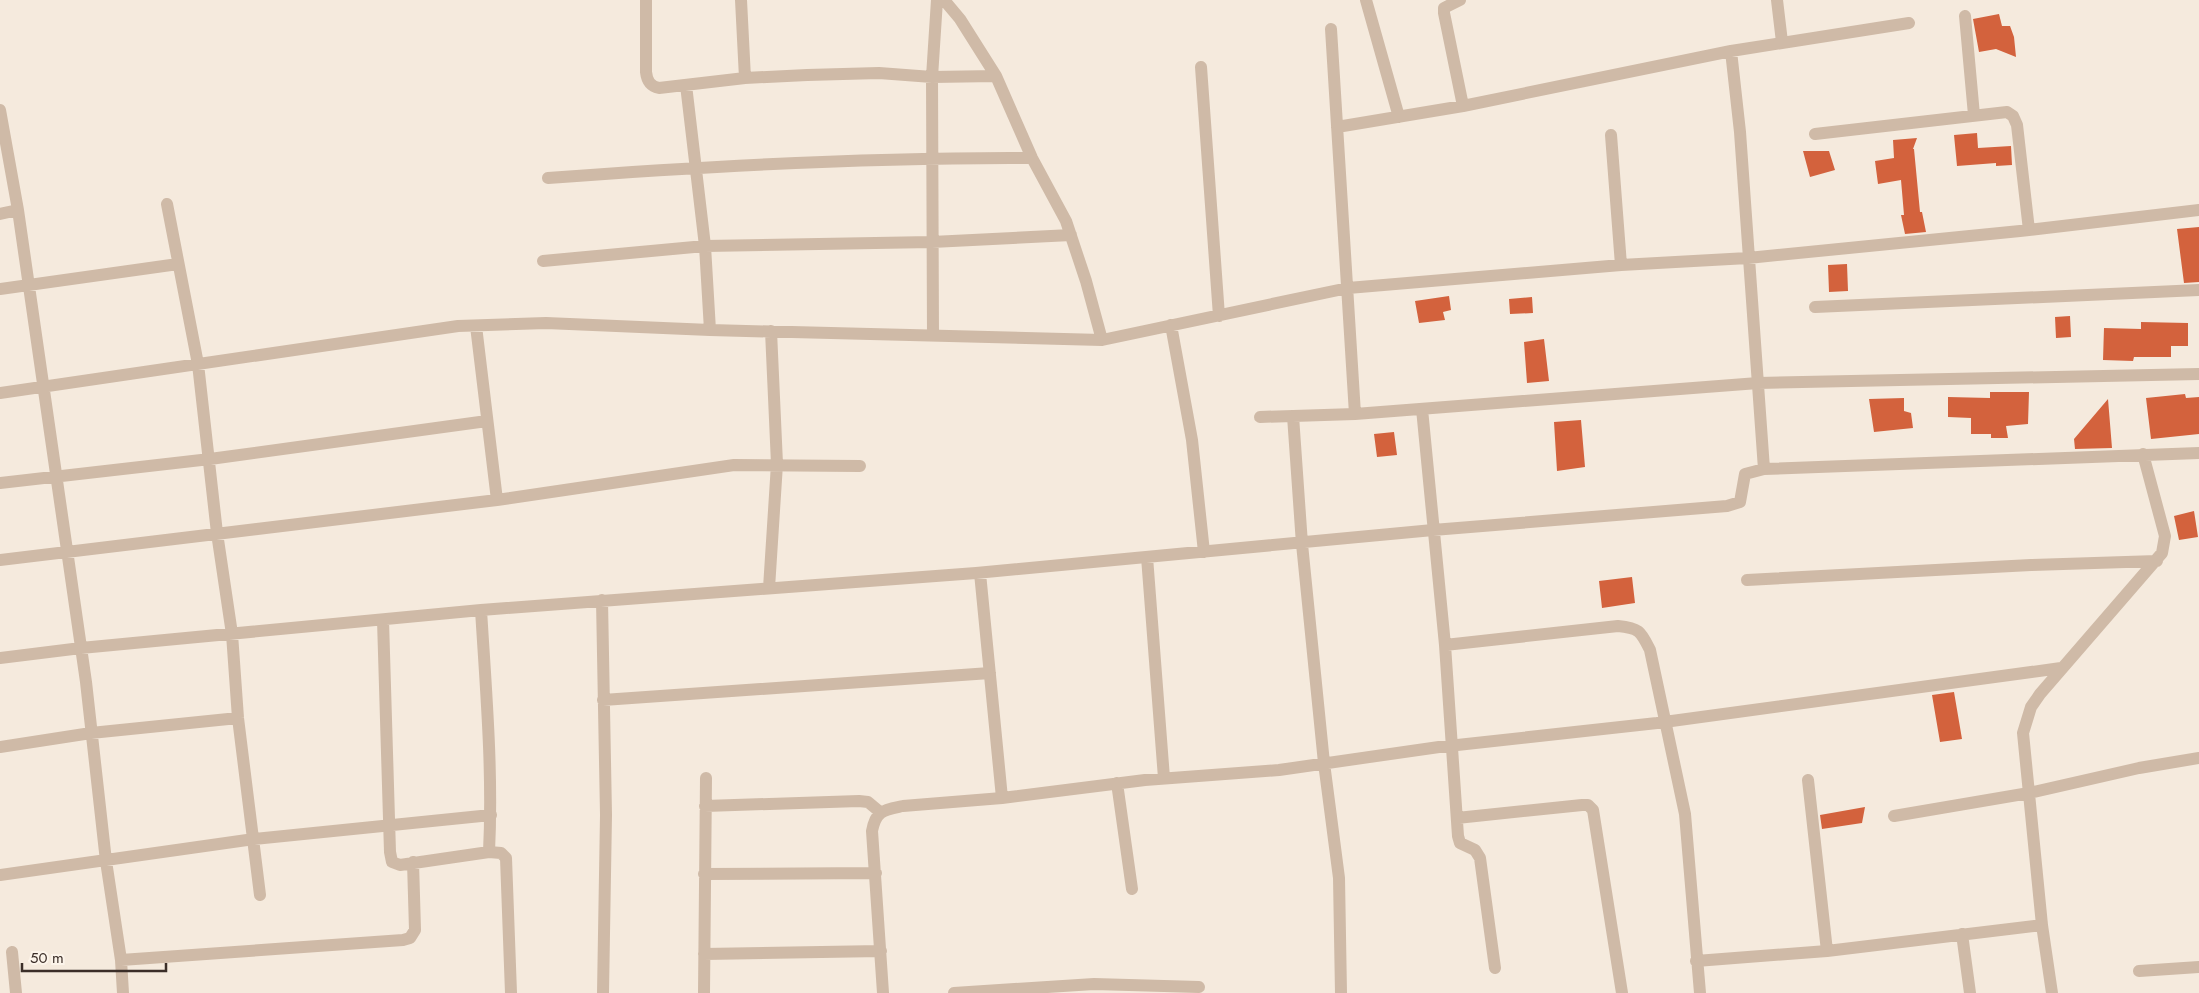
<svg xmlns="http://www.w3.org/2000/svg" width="2199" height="993" viewBox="0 0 2199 993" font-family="Jost,sans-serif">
<rect width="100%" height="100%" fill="#f5eadd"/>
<path fill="#d3623d" d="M1999 14 2002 26H2010L2014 37 2016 57 1996 49 1979 52 1973 19Z
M1977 133 1978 148 2011 146 2012 165 1996 166V163L1957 166 1954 135Z
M1917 138 1913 149H1914L1920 212H1922L1926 232 1905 234 1901 215H1904L1901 180 1878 184 1875 161 1894 158 1893 140Z
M1803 151H1829L1835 170 1810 177Z
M2199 227V282L2184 283 2177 229Z
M1847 264 1848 291 1829 292 1828 265Z
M1449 296 1451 310 1443 312 1445 320 1419 323 1415 301Z
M1532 297 1533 313 1510 314 1509 299Z
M2070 316 2071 337 2056 338 2055 317Z
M2141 322 2188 323V346H2171V357H2134L2133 361 2103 360 2104 328 2141 329Z
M1544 339 1549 381 1527 383 1524 342Z
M1990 392H2029L2028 424 2006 426 2008 438H1991V434H1971V418L1948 417V397L1990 398Z
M2185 394 2186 398 2199 397V434L2151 439 2146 398Z
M1904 398V411L1911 413 1913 428 1874 432 1869 399Z
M2108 399 2112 448 2075 449 2074 439Z
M1581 420 1585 467 1557 471 1554 422Z
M1394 432 1397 455 1377 457 1374 434Z
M2194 511 2198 537 2179 540 2174 516Z
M1632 577 1635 603 1602 608 1599 581Z
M1954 692 1962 739 1940 742 1932 695Z
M1865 807 1862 823 1822 829 1820 815Z"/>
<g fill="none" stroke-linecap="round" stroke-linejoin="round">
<path stroke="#cfbaa7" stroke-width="12" d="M646 0V72C647 81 650 86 659 88L745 78 807 75 879 73 932 77 996 76
M741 0 745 78
M944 0 960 19 996 76 1032 158 1066 221 1086 281 1102 340
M1366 0 1399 117
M1460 0 1444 8V13L1463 106 1731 51 1909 23
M1777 0 1782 42
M1965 16 1974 115
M1331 29 1355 414 1758 383 2199 374
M1731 51 1740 132 1764 469 2199 453
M1201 67 1219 316
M686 85 705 246 710 330
M0 110 18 210 86 682 106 861 121 960 123 993
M1337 127 1463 106
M1815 134 2007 112 2013 116 2017 125 2029 230
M1611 135 1621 265
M548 178C709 166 870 157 1032 158
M167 204 198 364 217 533 232 634 238 718 260 895
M0 214 18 210
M543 261 705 246 932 242 1071 235
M0 289 178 264
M1815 307 2199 290
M1171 325 1192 440 1204 552
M476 326 497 500
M933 336 932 77 937 0
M0 393 458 326 546 323 710 330 1102 340 1348 288 1621 265 1748 258 2020 231 2199 210
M1422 409 1445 645 1458 836 1460 843 1475 850 1480 858 1495 968
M1293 416 1302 544 1324 763 1339 878 1341 993
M1260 417 1355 414
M0 483 210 459 487 421
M1147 557 1164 778
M0 560 497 500 734 465 860 466
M980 573 1002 798
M1747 580 2031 565 2157 561
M769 588 777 464 771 331
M602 600 606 815 603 993
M481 610C486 691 493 772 489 852L501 853 506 858 511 993
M383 620 390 852 392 862 400 865 489 852
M1445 645 1618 626C1640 628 1641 632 1650 650L1685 814 1700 993
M0 658 81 648 481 610 976 573 1433 530 1727 506 1740 502 1745 474 1764 469
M603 700 990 673
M0 747 91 733 238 718
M1808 780 1827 951 2042 925
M1117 783 1132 889
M705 806 859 801 868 802 880 812
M1894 816 2029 793 2139 768 2199 758
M1457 818 1582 805H1588L1593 810 1622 993
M704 874 876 873
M0 875 254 839 491 815
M1962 934 1970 993
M12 952 16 993
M704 954 881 951
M121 960 403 940 410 938 415 930 413 862
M1696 961 1827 951
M2139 971 2199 967
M704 993 706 778
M883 993 872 831C876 810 884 810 903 806L1002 798 1145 780 1279 770 1439 747 1657 723 2061 668
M954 993 1094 984 1199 987
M2052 993 2042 925 2023 733 2031 707 2040 694 2162 553 2165 536 2143 454"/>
</g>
<path d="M22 963v8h144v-8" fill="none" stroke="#3b2e28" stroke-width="2.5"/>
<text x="30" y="963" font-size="15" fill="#3b2e28" stroke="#fcf4ea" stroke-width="4" paint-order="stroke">50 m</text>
</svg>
